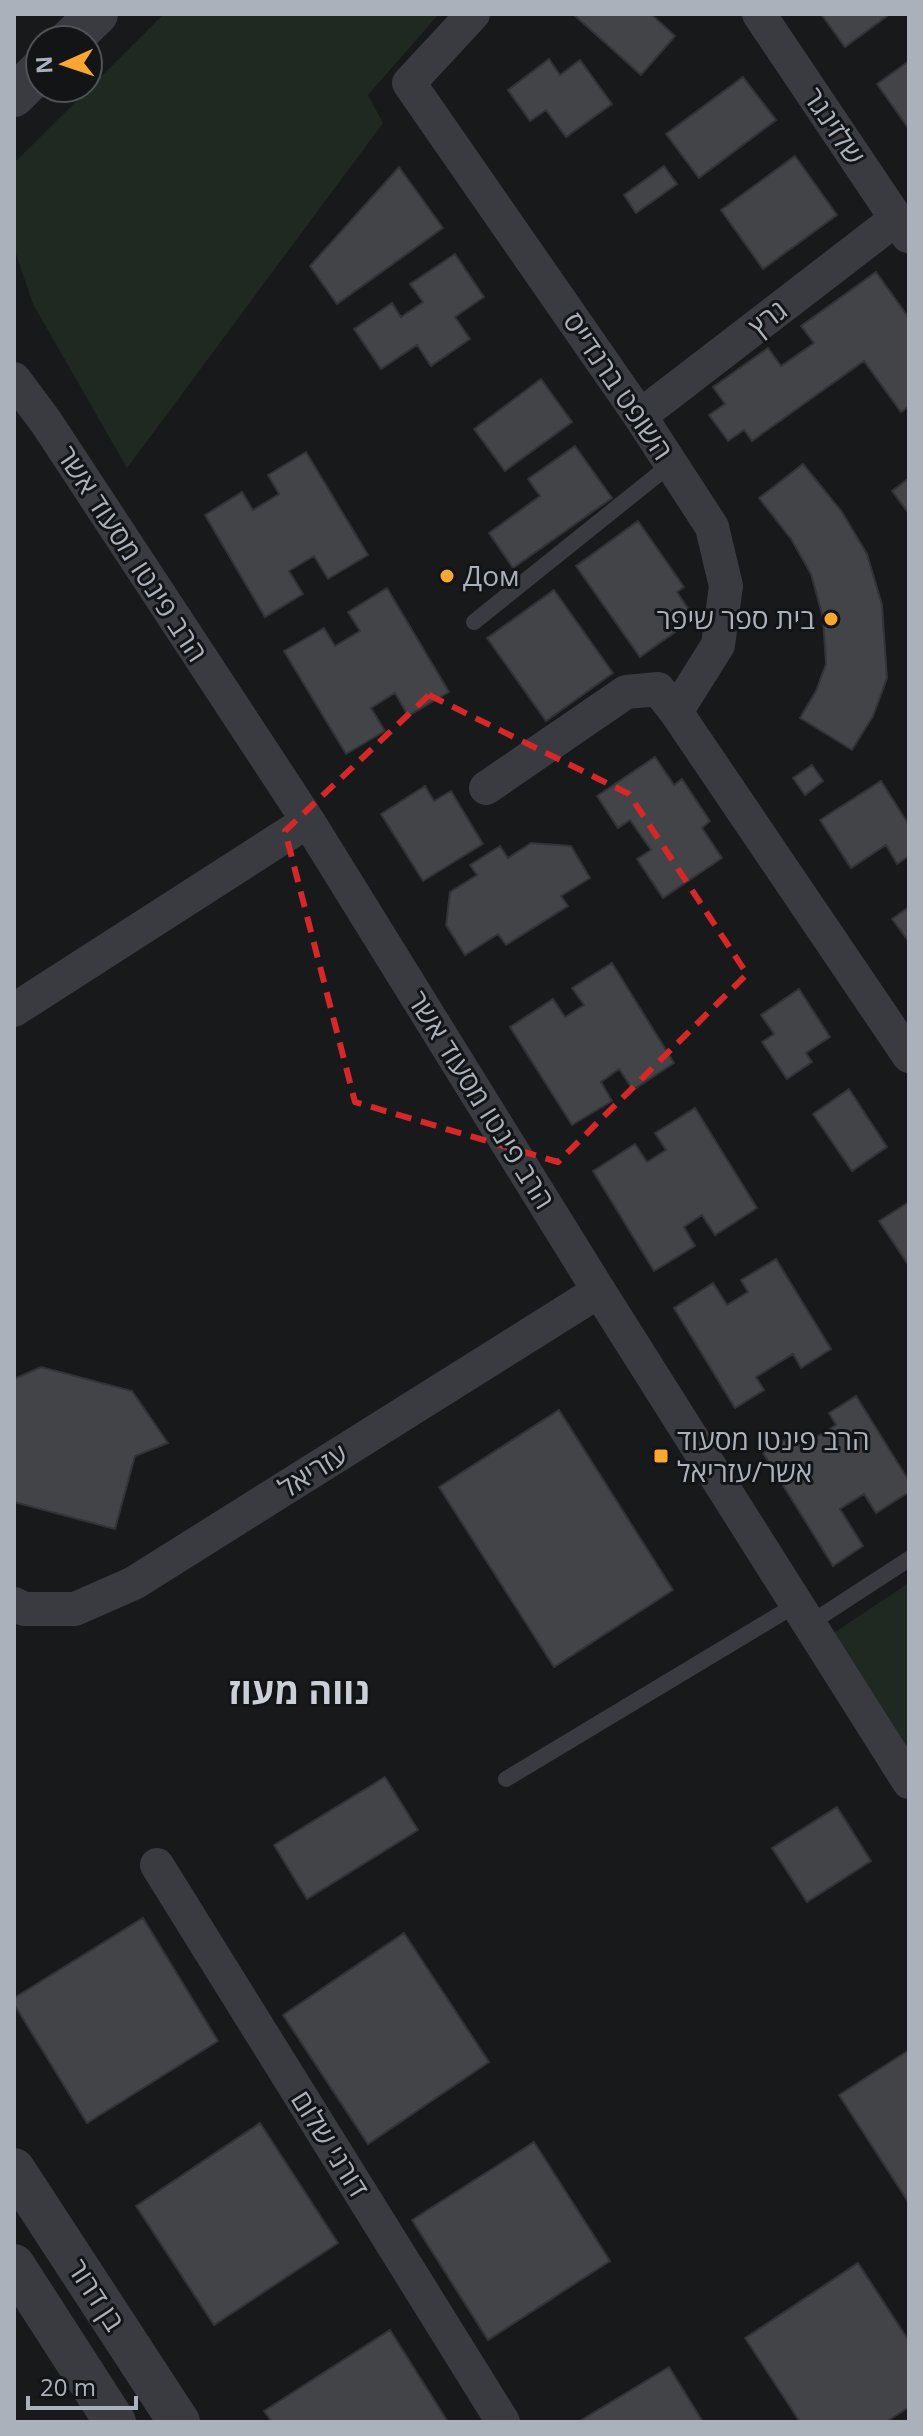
<svg xmlns="http://www.w3.org/2000/svg" width="923" height="2436" viewBox="0 0 923 2436" font-family="'Open Sans',Heebo,sans-serif">
<rect width="100%" height="100%" fill="#18191b"/>
<path fill="#202921" d="M164 14H439L368 95 383 123 127 468 33 304 14 248V163Z
M909 1583V1760L829 1636Z"/>
<path fill="#424448" stroke="#323337" stroke-width="2" d="M573 14H651L675 36 641 75Z
M821 14H890L845 47Z
M549 59 560 75 580 60 612 104 566 137 546 110 530 121 508 90Z
M909 61V129L877 84Z
M743 77 776 120 699 178 666 134Z
M795 156 837 215 763 269 721 210Z
M664 166 677 184 636 213 624 195Z
M399 167 443 228 337 304 310 266Z
M455 254 484 297 455 317 470 339 431 366 417 345 381 369 354 329 392 303 401 317 423 302 410 284Z
M876 272 909 318V406L901 412 864 361 752 441 744 430 728 441 709 415 725 404 713 387 768 348 781 366 814 343 801 326Z
M541 379 572 422 505 471 474 429Z
M575 446 612 498 513 568 489 533 540 496 528 479Z
M306 452 368 555 328 579 314 556 289 571 303 594 265 617 205 515 242 492 253 510 279 494 268 475Z
M803 464 842 512 867 554 882 605 887 678 873 716 852 750 800 718 816 691 826 664 823 618 811 574 791 539 759 498Z
M909 478V514L892 491Z
M638 521 684 587 677 592 689 610 679 617 685 625 640 657 576 566Z
M387 588 449 692 408 716 395 693 371 708 385 731 346 754 284 651 324 628 335 646 360 631 348 612Z
M554 590 613 673 546 721 487 638Z
M655 757 674 785 682 779 710 821 702 828 722 858 663 898 637 859 651 850 630 820 618 828 597 796Z
M812 765 823 781 805 795 793 778Z
M881 781 909 825V856L897 864 886 845 851 868 820 820Z
M425 786 434 801 451 791 483 844 423 881 381 814Z
M531 843 571 846 590 878 561 896 568 906 506 945 498 934 465 955 446 925 450 892 477 875 470 865 500 846 508 858Z
M909 907V942L892 919Z
M612 963 674 1063 633 1090 619 1069 601 1082 612 1101 572 1125 510 1027 553 999 565 1017 584 1005 572 988Z
M799 989 830 1037 806 1053 812 1062 787 1079 762 1042 774 1034 761 1015Z
M849 1089 887 1147 852 1171 813 1114Z
M695 1108 757 1208 715 1235 702 1215 684 1227 695 1246 654 1271 593 1171 635 1144 647 1162 666 1150 655 1133Z
M909 1202V1266L879 1221Z
M776 1259 831 1349 801 1368 793 1354 756 1377 764 1390 735 1408 674 1308 713 1283 727 1305 748 1292 741 1280Z
M41 1367 132 1391 168 1443 135 1456 115 1529 14 1502V1379Z
M856 1396 909 1481V1492L876 1513 864 1494 840 1509 863 1546 833 1566 763 1453 793 1435 800 1447 836 1425 829 1413Z
M559 1410 673 1590 554 1667 439 1487Z
M385 1777 418 1830 307 1899 274 1845Z
M837 1807 871 1861 807 1902 772 1848Z
M143 1918 218 2041 87 2123 14 2004V1998Z
M404 1933 489 2062 368 2144 283 2015Z
M909 2050V2203L839 2095Z
M260 2123 338 2243 214 2325 136 2206Z
M534 2142 610 2261 488 2340 412 2220Z
M858 2263 909 2341V2407L886 2422H800L745 2338Z
M390 2330 448 2422H272L264 2411Z
M669 2367 703 2422H578Z"/>
<g fill="none" stroke-linecap="round" stroke-linejoin="round">
<path stroke="#393b40" stroke-width="16" d="M474 622 671 464
M809 1624 909 1559
M506 1779 797 1604"/>
<path stroke="#393b40" stroke-width="34" d="M473 14 409 83 640 416 712 527 726 586 718 645 676 712 909 1056
M759 14 908 236
M14 379 46 422 308 821 599 1291 909 1782
M640 416 896 219
M486 788 626 692 658 689 676 712
M14 1010 308 821
M14 1604 24 1609H75L134 1583 599 1291
M157 1865 503 2422"/>
<path stroke="#393b40" stroke-width="42" d="M70 40 97 14
M14 96 40 70
M14 2169 179 2422
M14 2265 115 2422"/>
</g>
<path fill="none" stroke="#d62828" stroke-width="6" stroke-dasharray="16 10" stroke-linejoin="round" d="M429 695 629 794 747 974 558 1162 355 1102 285 831Z"/>
<g fill="#faa731" stroke="#131416" stroke-width="3">
<circle cx="447" cy="576" r="8"/>
<circle cx="831" cy="619" r="8"/>
<rect x="653" y="1448" width="16" height="16" rx="4"/>
</g>
<g text-anchor="middle" stroke-width="6" stroke-linejoin="round" paint-order="stroke">
<g font-size="28" fill="#aab1bb" stroke="#131416">
<text transform="translate(834 126) rotate(56)" y="10">שלזינגר</text>
<text transform="translate(768 318) rotate(-38)" y="10">גרץ</text>
<text transform="translate(618 386) rotate(56)" y="10">השופט ברנדייס</text>
<text transform="translate(132 554) rotate(57)" y="10">הרב פינטו מסעוד אשר</text>
<text transform="translate(481 1100) rotate(58)" y="10">הרב פינטו מסעוד אשר</text>
<text transform="translate(313 1471) rotate(-32)" y="10">עזריאל</text>
<text transform="translate(330 2144) rotate(58)" y="10">דורני שלום</text>
<text transform="translate(96 2295) rotate(57)" y="10">בן דרור</text>
</g>
<g font-size="28" fill="#aab1bb" stroke="#131416" text-anchor="start">
<text x="463" y="586">Дом</text>
<text x="815" y="629" text-anchor="end">בית ספר שיפר</text>
<text x="677" y="1450">הרב פינטו מסעוד<tspan x="677" dy="32">אשר/עזריאל</tspan></text>
</g>
<g font-size="36" font-weight="bold" fill="#cbcfd7" stroke="#131416">
<text x="299" y="1704">נווה מעוז</text>
</g>
</g>
<rect width="923" height="2436" fill="none" stroke="#aab1bb" stroke-width="32"/>
<g transform="translate(64 64) rotate(267)"><circle r="38" fill="#131416" stroke="#4f5358" stroke-width="2"/>
<path d="M0-6L14 30L0 20L-14 30Z" fill="#faa731"/>
<text y="-12" font-size="22" font-weight="bold" text-anchor="middle" fill="#aab1bb">N</text>
</g>
<path d="M28 2396v12h108v-12" fill="none" stroke="#aab1bb" stroke-width="4"/>
<text x="40" y="2396" font-size="24" fill="#aab1bb" stroke="#131416" stroke-width="6" paint-order="stroke">20 m</text>
</svg>
